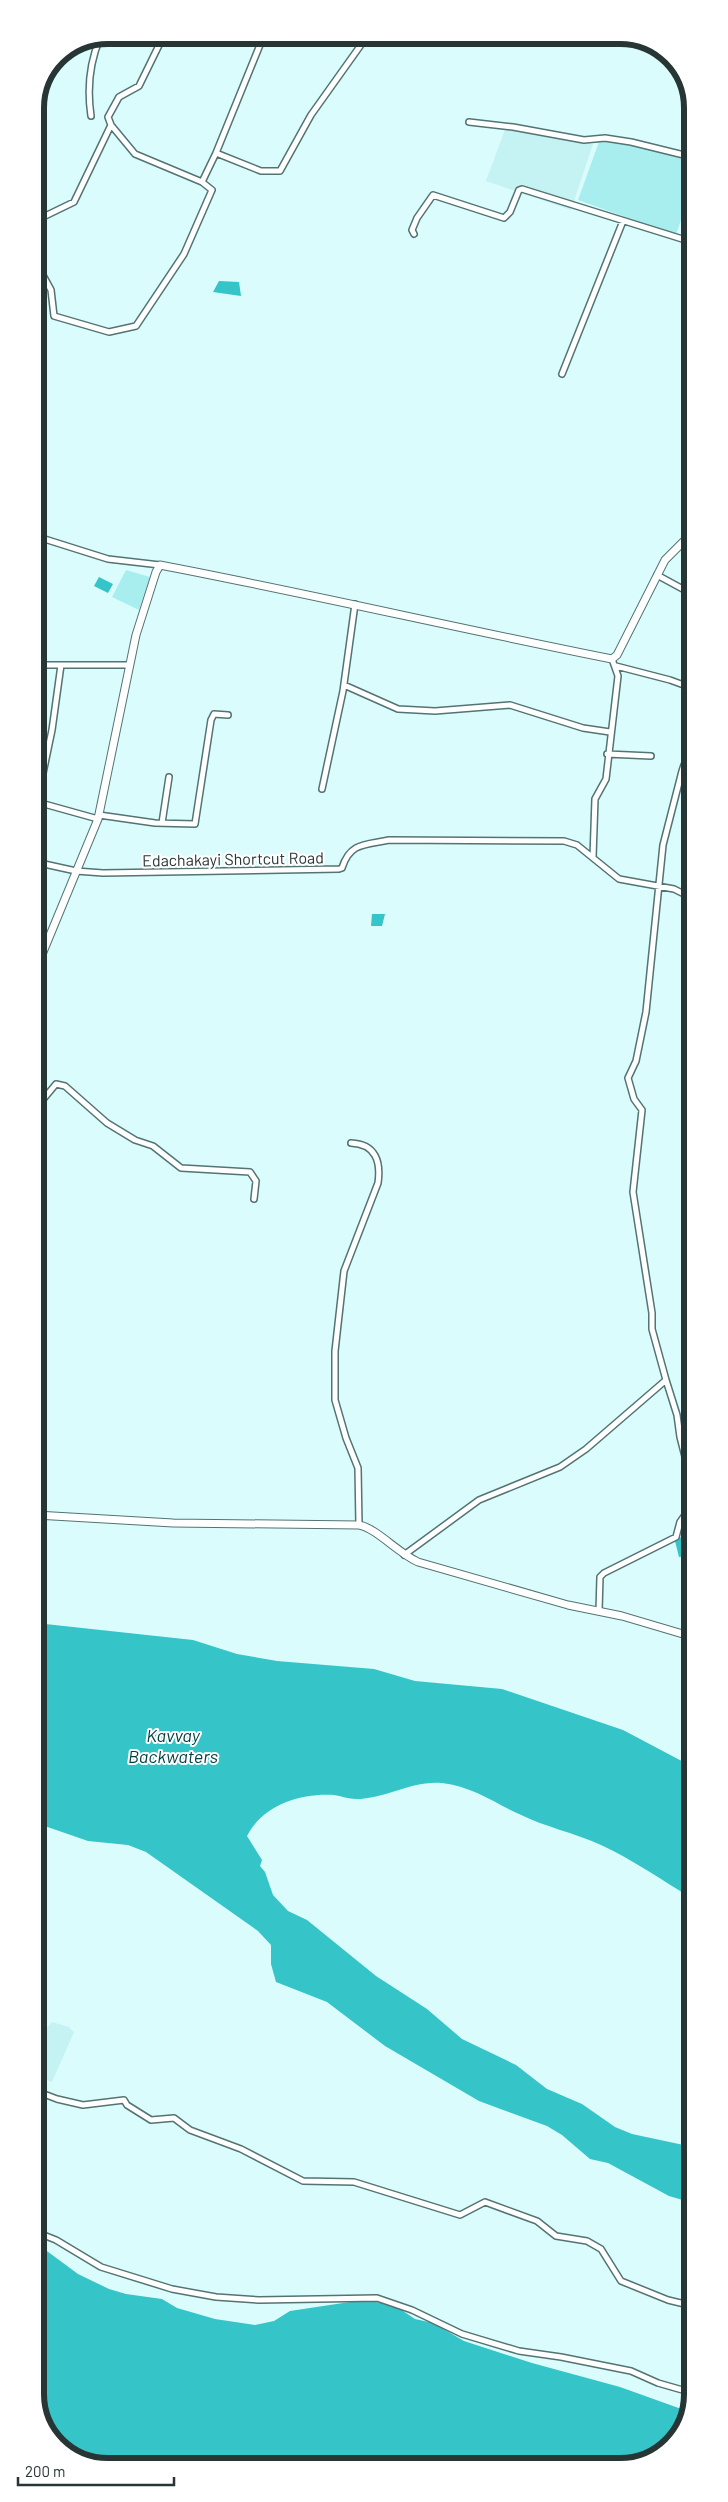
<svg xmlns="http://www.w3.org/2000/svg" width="728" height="2502" viewBox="0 0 728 2502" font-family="Barlow,sans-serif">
<rect width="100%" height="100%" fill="#dafcfd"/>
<path fill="#c5f2f2" d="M506 127 593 144 571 210 486 181Z
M52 2022 69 2027 74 2032 52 2082 36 2076V2053L46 2029Z"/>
<path fill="#a8eeef" d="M600 139 692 159V213L684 211 676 235 578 200Z
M126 570 150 577 139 610 112 597Z"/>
<path fill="#35c4c7" d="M219 281 239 282 241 296 213 292Z
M99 577 113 584 108 593 94 586Z
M372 914H385L382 926H371Z
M692 1530V1555L679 1557 675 1541Z
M36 1623 193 1640 237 1654 277 1661 374 1669 415 1681 502 1689 623 1730 693 1767V1899C662 1880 633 1860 601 1845 575 1833 545 1827 519 1814 493 1802 471 1786 442 1783 412 1780 385 1799 356 1799 349 1799 341 1796 334 1795 300 1793 263 1805 247 1836L262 1860 260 1866 265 1872 273 1895 288 1911 307 1920 376 1976 427 2009 462 2039 516 2065 547 2089 582 2104 615 2127 632 2134 693 2147V2203L669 2196 608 2163 590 2159 562 2135 547 2126 479 2101 385 2046 327 2002 276 1982 271 1964V1945L258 1931 146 1852 128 1845 88 1841 36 1823Z
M36 2243 78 2274 109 2289 126 2294 162 2299 177 2308 215 2319 255 2325 274 2321 290 2311 363 2300 382 2303 400 2309 415 2319 433 2323 464 2341 532 2363 620 2387 687 2411 675 2442 635 2466 103 2467 60 2449 36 2409Z"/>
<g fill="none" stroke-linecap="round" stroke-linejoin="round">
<g stroke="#547373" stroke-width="8">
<path id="street" d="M164 35 139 86 119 97 108 117 111 125 135 154 202 182 216 153 261 171H280L311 115 368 35
M91 116C87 89 89 64 100 38
M469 122 513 127 584 140 605 138 631 142 692 157
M216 153 264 35
M35 227 41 218 74 202 111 125
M414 234 412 230 417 218 433 195 504 218 510 212 519 190 522 189 692 242
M35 267 39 268 51 290 54 316 109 332 136 326 184 254 212 190 202 182
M562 374 623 221
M35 536 108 559 160 565
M657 575 692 594
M61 665 52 730 37 802 98 819
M616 666 670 680 692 688
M35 667 46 665H130
M344 685 398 709 435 711 510 705 583 728 610 732
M607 754 651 756
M322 789 343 691 355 604
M99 815 155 823 195 824 211 720 214 714 228 715
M162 823 169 777
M593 857 595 799 606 779 618 676 612 659
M35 862 76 871 103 873 339 869 342 868C350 842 366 845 389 840L564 841 577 845 619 879 674 889 692 898
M36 1108 56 1084 65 1086 107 1123 135 1140 153 1146 181 1168 250 1172 256 1181 254 1199
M351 1143C376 1144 381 1162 378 1183L344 1271 335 1351V1400L346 1438 358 1468 359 1525
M666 1380 652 1329V1313L633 1192 642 1110 634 1099 628 1078 636 1061 646 1012 663 845 682 771 684 765 692 758
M680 1437 692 1484
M404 1555 479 1500 560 1467 586 1449 666 1380 677 1415 680 1437 692 1436
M599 1611 600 1577 604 1573 676 1537 680 1522 692 1505
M687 1715 693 1717
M36 2091 57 2099 83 2105 124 2100 127 2105 151 2120 174 2118 190 2130 241 2149 303 2181 354 2182 460 2215 485 2202 537 2221 556 2236 587 2241 601 2249 621 2281 668 2300 693 2306
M36 2232 56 2240 101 2267 172 2289 216 2297 259 2300 377 2298 412 2310 462 2334 519 2351 561 2357 631 2371 658 2383 693 2393"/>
</g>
<g stroke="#547373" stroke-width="9">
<path id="secondary" d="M36 969 98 819 136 635 156 572 160 565C311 594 461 629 612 659L617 655 665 560 692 533
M36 1515 173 1523 359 1525C376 1528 398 1553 418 1562L568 1605 622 1616 693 1637"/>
</g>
<use href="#street" stroke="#fff" stroke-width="5"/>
<use href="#secondary" stroke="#fff" stroke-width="7"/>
</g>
<g text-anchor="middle" stroke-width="4" stroke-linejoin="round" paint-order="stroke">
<g font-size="16" fill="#273535" stroke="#fff">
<text transform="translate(233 859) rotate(-1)" y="6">Edachakayi Shortcut Road</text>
</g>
<g font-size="18" font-style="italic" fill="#003f41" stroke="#fff">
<text x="173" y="1742">Kavvay<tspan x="173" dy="21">Backwaters</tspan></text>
</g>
</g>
<path d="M0 0H728V2502H0ZM108 44H620A64 64 0 0 1 684 108V2394A64 64 0 0 1 620 2458H108A64 64 0 0 1 44 2394V108A64 64 0 0 1 108 44Z" fill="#fff" fill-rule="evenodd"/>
<path fill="none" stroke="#273535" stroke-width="6" d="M108 44H620A64 64 0 0 1 684 108V2394A64 64 0 0 1 620 2458H108A64 64 0 0 1 44 2394V108A64 64 0 0 1 108 44Z"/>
<path d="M18 2477v8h156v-8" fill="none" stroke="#273535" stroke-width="2.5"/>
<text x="25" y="2477" font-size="15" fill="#273535" stroke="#ffffff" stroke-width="4" paint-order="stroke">200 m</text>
</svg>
